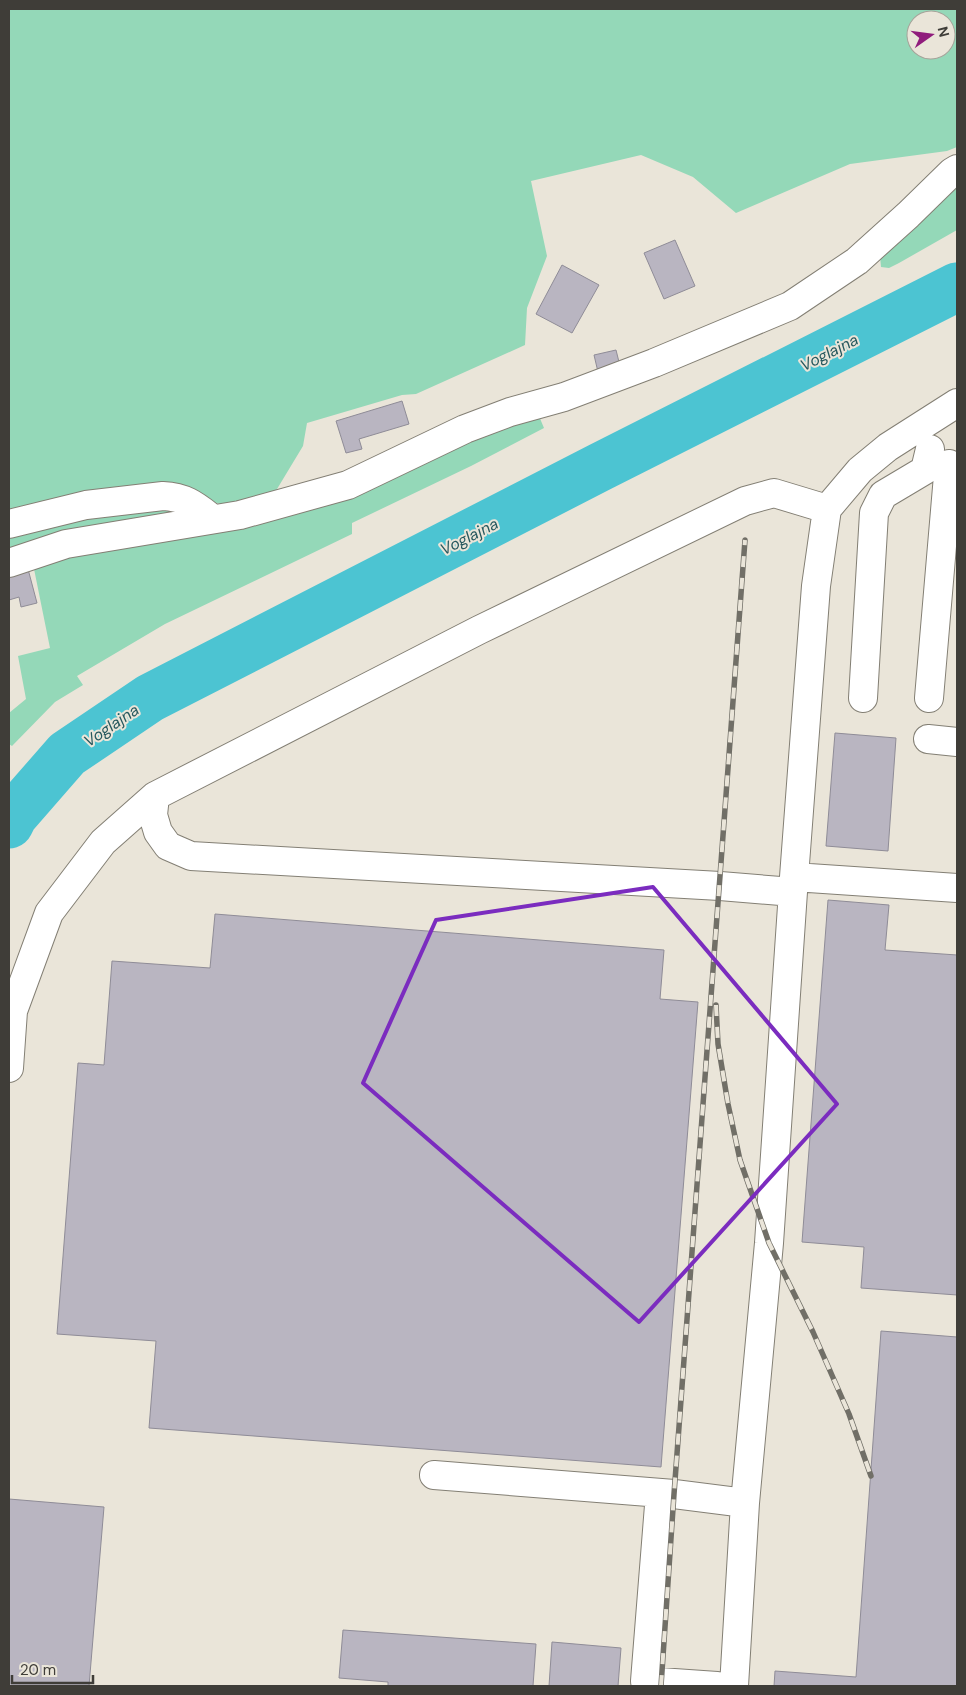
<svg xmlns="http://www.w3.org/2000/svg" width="966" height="1695" viewBox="0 0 966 1695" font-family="'DM Sans',sans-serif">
<rect width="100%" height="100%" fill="#eae5d9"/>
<path fill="#94d8b8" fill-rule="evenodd" d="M9 9H957V147L947 151 850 164 736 213 693 177 641 155 531 181 547 256 527 308 525 345 416 394 402 395 307 423 303 446 271 499 233 508 178 491 9 517ZM916 20H946V50H916Z
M957 181V230L899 263 889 268 881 267 880 256Z
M536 409 544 428 471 466 352 523V534L165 624 77 676 83 685 55 702 12 746 9 744V713L26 699 18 656 50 648 32 559 176 529Z
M174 509 171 516 9 552V531L86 510Z"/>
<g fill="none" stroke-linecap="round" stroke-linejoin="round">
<path stroke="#4cc4d2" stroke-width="49" d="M9 824 13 816 67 754 150 698 600 467 957 287"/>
</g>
<path fill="#b9b5c1" stroke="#8f8c97" d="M675 240 695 286 664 299 644 253Z
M562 265 599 285 572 333 536 314Z
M616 350 620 366 598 372 594 355Z
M402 401 409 424 359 439 362 449 346 453 336 421Z
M28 569 37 603 21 607 19 597 9 600V574Z
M835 733 896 738 888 851 826 846Z
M828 900 889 905 885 950 957 955V1295L861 1288 864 1247 802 1242Z
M215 914 664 950 660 999 698 1002 661 1467 149 1428 156 1341 57 1334 78 1063 104 1065 112 961 210 968Z
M881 1331 957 1337V1686H774L775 1671 856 1677Z
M9 1499 104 1507 89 1686H9Z
M343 1630 536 1644 533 1686H388V1682L339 1678Z
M552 1642 621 1648 618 1686H549Z"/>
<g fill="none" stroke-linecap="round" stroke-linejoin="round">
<g stroke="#837f74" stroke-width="30">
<path id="minor" d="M9 524 86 505 163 496C186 497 196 506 213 519
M9 563 66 544 240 515 348 485 465 429 510 412 564 397 654 363 790 306 857 261 908 215 952 172 957 169
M863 698 874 513 883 495 925 470 930 449
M929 698 949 464
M928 739 957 742
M155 796 153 815 158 832 168 846 191 856 720 886 793 892
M794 877 957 888
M9 1068 13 1011 49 913 103 842 155 796 479 630 745 501 774 493 827 509
M434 1475 674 1494 745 1503
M660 1493 645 1681 717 1686
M734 1686 745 1503 769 1243 794 877 816 586 827 509 860 470 888 447 957 403"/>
</g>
<use href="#minor" stroke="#fff" stroke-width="28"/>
<g stroke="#716f67" stroke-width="5.5">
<path id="rail" d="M716 1005 718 1044 728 1104 740 1160 769 1243 813 1332 849 1414 871 1476
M661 1686 674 1494 745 540"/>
</g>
<use href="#rail" stroke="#eae5d9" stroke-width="4" stroke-dasharray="11" stroke-linecap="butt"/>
</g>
<path fill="none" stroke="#7b2cbf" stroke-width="4" stroke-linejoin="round" d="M653 887 837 1104 639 1322 363 1083 436 920Z"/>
<g text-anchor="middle" stroke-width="4" stroke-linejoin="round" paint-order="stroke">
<g font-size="16" font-style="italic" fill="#26585e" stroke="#eae5d9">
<text transform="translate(829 352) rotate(-27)" y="6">Voglajna</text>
<text transform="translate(469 536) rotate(-27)" y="6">Voglajna</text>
<text transform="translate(111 725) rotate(-34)" y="6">Voglajna</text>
</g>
</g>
<rect width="966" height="1695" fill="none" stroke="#3f3d38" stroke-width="20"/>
<g transform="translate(931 35) rotate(76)"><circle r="24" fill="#eae5d9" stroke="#a6a299"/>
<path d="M0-4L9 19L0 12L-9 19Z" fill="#901c7c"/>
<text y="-8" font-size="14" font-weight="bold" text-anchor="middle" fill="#3f3d38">N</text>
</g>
<path d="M12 1675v8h81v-8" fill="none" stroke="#3f3d38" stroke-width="2.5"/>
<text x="20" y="1675" font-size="15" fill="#3f3d38" stroke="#eae5d9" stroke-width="4" paint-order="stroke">20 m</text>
</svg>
